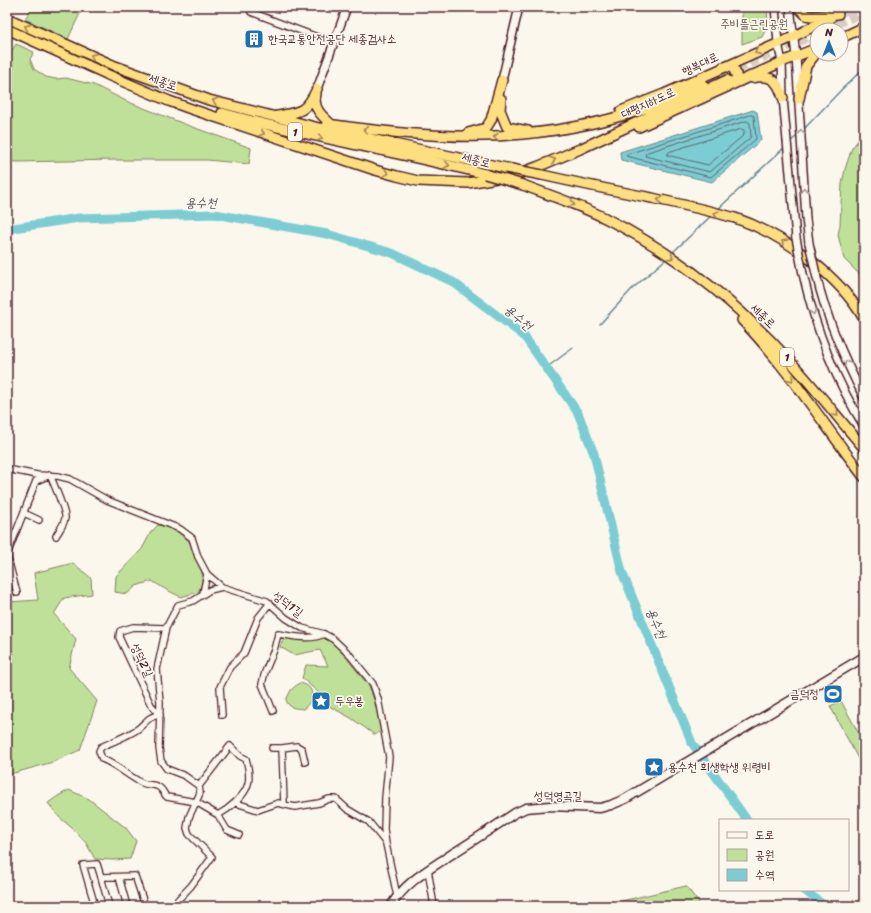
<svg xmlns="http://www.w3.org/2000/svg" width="871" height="913" viewBox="0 0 871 913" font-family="Sriracha,'Poor Story',sans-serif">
<rect width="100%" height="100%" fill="#fbf7ec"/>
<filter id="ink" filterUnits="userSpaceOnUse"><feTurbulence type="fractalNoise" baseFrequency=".025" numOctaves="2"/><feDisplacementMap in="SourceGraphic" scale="8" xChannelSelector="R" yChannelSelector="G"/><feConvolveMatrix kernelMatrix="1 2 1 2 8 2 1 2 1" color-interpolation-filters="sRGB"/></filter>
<g filter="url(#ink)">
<path fill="#bfe099" stroke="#848062" d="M32 7H83L68 39 25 19Z
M742 7H767L768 24 762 37 742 44Z
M803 7H834L826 11 811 13Z
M16 44 34 52 30 59 34 69 46 77 56 79 66 78 94 85 126 101 187 125 251 148 249 164 207 160H116L16 162 7 160V58Z
M864 136V289L859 274 844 259 838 235 840 225 842 184 845 169 852 148 859 139Z
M158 525 174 529 189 541 202 572V584L198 592 181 597 165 589 152 581 136 586 127 594 115 592 116 576 142 549 151 532Z
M73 563 91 578 92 594 64 598 54 614 76 639 69 668 97 701 80 750 53 762 7 775V602L38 600 34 573Z
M322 637 336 645 369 686 375 703 381 731 375 735 351 718 329 706 321 695 302 678 306 665 328 666 320 650 294 655 280 647 284 638Z
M299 683C316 685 315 701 303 709 296 708 289 709 286 700L291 690Z
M841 701 864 743V770L830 706Z
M69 790 89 799 126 828 136 841 130 859 112 860 95 859 86 843 72 828 59 817 48 803 58 796Z
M686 886 701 906H600Z"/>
<path fill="#7ccdd3" stroke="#688790" d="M753 110 757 112 761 140 712 182 621 160 620 152Z"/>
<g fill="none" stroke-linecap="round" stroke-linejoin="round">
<path stroke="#5e656e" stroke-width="1" d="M751 115 754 116 756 139 711 177 626 156 628 154Z
M747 121 750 123 751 137 710 172 645 156 646 153Z
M742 129 744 130V135L708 165 667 155 669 152Z"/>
<path stroke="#688790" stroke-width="1.5" d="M804 129 842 89 864 68
M789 143 798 135
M717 210 785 147
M671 254 712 215
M600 324 632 289 667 258
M546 368 573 348"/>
<path stroke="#7ccdd3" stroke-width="9" d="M7 229 79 218 215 214 327 234 392 253 453 282 524 336 578 413 594 454 622 572 692 743 747 820
M804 890 825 906"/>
<path stroke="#d8ccc5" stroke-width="9" stroke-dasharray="9 4.5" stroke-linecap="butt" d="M831 17 854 7
M824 30 864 12
M725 75 817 33"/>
<g stroke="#4a1f2b" stroke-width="8">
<path id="minor" d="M253 7 251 12 333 43
M7 469 37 475 58 476 70 479 107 500 180 529 192 538 198 557 207 574 222 587 267 601 286 618 302 628 324 634 333 639 349 654 373 684 378 699 389 757 385 798 384 829 386 844 397 896
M24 513 39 520
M17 593 7 555 36 481 50 475C53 482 66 513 65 518 64 525 59 530 56 536
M203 593 207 574
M273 711 262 684 265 672 274 650 278 634C293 636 310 641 324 634
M160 715C150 715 146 722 139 728 130 735 112 742 101 747L99 751 102 759C117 765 128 776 142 783 148 786 155 783 160 788 163 790 164 795 167 797L196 802 218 815C229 809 245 796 248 784 250 776 248 766 246 759L240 756 230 746 199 786
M160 715 151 705 119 637 120 631 133 627 166 628
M222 715 220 687 230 667 244 653 258 618 270 603
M272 748H282L284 804
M282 748 297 746 302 749 305 762
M236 803 258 810 278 803 295 807 319 803 329 799H336L347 809 369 822 385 842
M218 815 227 830 239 835
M428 870 434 906
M101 877 109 906
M119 877 127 906
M95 906 83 865 97 864 101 877 135 876 145 906
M172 906 191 886 212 857 189 834 187 828 189 817 200 793 199 786 185 776 167 769 161 761 159 748 160 702 157 669 166 628 178 605 193 601 210 590 222 587"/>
</g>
<g stroke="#4a1f2b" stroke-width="10">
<path id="tertiary" d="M775 7 778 43 782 62 783 98 796 238
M790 7 796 56 806 219 809 243
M502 80 519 7
M317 89 347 7
M803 274C815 327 835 380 864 426
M816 274C826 318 844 358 864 398"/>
</g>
<g stroke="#4a1f2b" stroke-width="11">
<path id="secondary" d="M391 906C405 882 430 869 452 854 473 841 494 827 515 813L526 808 550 806 600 808 611 805 625 799 864 657"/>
</g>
<g stroke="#4a1f2b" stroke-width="12">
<path id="trunk" d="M798 7 806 15 811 16 838 14
M7 18 115 66 209 100 319 128 506 168
M7 29 113 77
M827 30 826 25 831 17
M841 38 864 27
M723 67H731C738 72 738 80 731 85
M108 75 169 101 194 110 375 170 397 176 418 181 468 183 515 175 537 167 580 149 727 80
M752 78C771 74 778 80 783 98
M316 94C312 108 322 116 332 125
M501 99 500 110 507 127 528 131
M799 99 806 66 817 52
M621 111 664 94 793 37 831 17
M222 113C309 137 398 152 485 174
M277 116C301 112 306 112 317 89
M327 124C437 140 533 145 641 110 662 103 683 93 703 85
M639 127 782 62 817 48
M468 133 486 128 491 120 502 80
M542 175C578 183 615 191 652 198 679 204 708 210 735 218 783 234 839 275 864 319
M523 185C551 196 580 205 607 219 676 254 737 303 789 360 815 388 839 419 864 448
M742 320C788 368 824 425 864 477"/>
</g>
<use href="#minor" stroke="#fbf7ec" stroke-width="5.5"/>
<use href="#tertiary" stroke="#fbf7ec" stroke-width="7"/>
<use href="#secondary" stroke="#fbf7ec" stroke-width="8"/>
<use href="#trunk" stroke="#fddf80" stroke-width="9"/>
<g stroke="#4a1f2b" stroke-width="10" stroke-linecap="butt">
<path id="tertiary-bridge" d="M796 238 803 274
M809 243 816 274"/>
</g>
<g stroke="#4a1f2b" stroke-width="12" stroke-linecap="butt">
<path id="trunk-bridge" d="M506 168 542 175
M485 174 523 185"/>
</g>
<use href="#tertiary-bridge" stroke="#fbf7ec" stroke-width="7"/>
<use href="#trunk-bridge" stroke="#fddf80" stroke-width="9"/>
</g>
<defs><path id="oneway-chevron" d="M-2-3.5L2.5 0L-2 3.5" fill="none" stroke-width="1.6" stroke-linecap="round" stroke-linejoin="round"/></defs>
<g stroke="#a47f56">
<use href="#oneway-chevron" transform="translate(27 27) rotate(-156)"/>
<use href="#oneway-chevron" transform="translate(757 52) rotate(156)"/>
<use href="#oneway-chevron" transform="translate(93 56) rotate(-156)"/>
<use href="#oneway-chevron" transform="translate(215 101) rotate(-164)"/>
<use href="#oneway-chevron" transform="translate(366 130) rotate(-172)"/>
<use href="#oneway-chevron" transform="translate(262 133) rotate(18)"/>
<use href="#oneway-chevron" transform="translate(496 137) rotate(177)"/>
<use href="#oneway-chevron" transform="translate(320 138) rotate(13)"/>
<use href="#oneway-chevron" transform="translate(553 160) rotate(-23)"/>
<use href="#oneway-chevron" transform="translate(447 165) rotate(12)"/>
<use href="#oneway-chevron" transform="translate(386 173) rotate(15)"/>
<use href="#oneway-chevron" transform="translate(660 200) rotate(-168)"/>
<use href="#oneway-chevron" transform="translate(572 204) rotate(22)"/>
<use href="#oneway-chevron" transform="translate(716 214) rotate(-165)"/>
<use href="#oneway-chevron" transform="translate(784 242) rotate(-148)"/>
<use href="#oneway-chevron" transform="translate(671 257) rotate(34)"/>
<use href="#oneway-chevron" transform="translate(791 379) rotate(54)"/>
<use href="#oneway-chevron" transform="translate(836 414) rotate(50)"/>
</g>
<g stroke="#ab9695">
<use href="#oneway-chevron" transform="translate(801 132) rotate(-94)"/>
<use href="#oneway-chevron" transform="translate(804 190) rotate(-93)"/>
<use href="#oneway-chevron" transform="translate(813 312) rotate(72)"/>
<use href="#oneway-chevron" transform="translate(847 363) rotate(-115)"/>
</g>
</g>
<defs>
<g id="building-square" transform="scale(1)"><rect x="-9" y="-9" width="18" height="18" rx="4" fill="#1f6fb2" stroke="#fbf7ec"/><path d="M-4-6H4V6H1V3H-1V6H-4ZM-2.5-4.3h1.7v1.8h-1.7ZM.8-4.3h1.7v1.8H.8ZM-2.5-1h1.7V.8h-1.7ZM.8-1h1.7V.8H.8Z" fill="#fff"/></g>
<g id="stadium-square" transform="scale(1)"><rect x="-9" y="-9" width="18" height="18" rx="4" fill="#1f6fb2" stroke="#fbf7ec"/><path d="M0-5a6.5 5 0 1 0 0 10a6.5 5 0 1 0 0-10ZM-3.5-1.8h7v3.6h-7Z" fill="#fff"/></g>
<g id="sight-square" transform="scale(1)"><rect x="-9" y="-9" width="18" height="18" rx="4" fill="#1f6fb2" stroke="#fbf7ec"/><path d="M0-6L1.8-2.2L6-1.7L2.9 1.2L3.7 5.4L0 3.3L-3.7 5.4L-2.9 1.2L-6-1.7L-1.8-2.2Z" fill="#fff"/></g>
</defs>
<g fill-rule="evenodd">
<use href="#building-square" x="254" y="39"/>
<use href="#stadium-square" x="833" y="694"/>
<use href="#sight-square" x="321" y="701"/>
<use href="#sight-square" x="654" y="767"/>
</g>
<g text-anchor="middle" stroke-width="3.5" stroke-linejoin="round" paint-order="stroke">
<g fill="#fbf7ec" stroke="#7f6065" stroke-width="1">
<rect x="288" y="123" width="14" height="18" rx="3"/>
<rect x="780" y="348" width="14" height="18" rx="3"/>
</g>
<g font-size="11" font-weight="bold" fill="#4a1f2b">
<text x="295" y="136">1</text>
<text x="787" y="361">1</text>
</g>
<g font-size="12" fill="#674f46" stroke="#fbf7ec">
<text x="754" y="28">주비뜰근린공원</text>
</g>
<g font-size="12" fill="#4a1f2b" stroke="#fbf7ec" text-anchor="start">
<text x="268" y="43">한국교통안전공단 세종검사소</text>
<text x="819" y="698" text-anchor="end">금덕정</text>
<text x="335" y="705">두우봉</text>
<text x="668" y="771">용수천 희생학생 위령비</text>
</g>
<g font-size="12" fill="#4a1f2b" stroke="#fbf7ec">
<text transform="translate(700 64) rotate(-25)" y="4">행복대로</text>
<text transform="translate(163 82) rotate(19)" y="4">세종로</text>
<text transform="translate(648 103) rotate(-25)" y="4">대평지하도로</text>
<text transform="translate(476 160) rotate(15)" y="4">세종로</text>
<text transform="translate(763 316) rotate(44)" y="4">세종로</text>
<text transform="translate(288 604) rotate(37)" y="4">성덕1길</text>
<text transform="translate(142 660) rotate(65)" y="4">성덕2길</text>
<text x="558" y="800">성덕영곡길</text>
</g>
<g font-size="13" font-style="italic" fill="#59535d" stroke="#fbf7ec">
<text x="201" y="207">용수천</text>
<text transform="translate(519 317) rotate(40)" y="5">용수천</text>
<text transform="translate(657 623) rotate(68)" y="5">용수천</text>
</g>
</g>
<rect width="871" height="913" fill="none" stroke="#fbf7ec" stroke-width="24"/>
<rect x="12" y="12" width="847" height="889" fill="none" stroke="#4a1f2b" stroke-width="1.5" filter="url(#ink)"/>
<rect x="719" y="819" width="130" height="72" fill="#fbf7ec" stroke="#b4a19f"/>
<rect x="727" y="832" width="20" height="6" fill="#fbf7ec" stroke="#b4a19f"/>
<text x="755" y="839" font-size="12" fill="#4a1f2b">도로</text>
<rect x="727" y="849" width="20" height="12" fill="#bfe099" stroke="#b4a19f"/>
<text x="755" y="859" font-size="12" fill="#4a1f2b">공원</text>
<rect x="727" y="869" width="20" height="12" fill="#7ccdd3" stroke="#b4a19f"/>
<text x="755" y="879" font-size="12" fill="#4a1f2b">수역</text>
<g transform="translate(829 42)"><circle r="19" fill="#fbf7ec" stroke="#b4a19f"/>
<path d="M0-3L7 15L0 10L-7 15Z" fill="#1f6fb2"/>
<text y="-6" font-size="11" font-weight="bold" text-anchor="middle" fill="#4a1f2b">N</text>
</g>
</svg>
